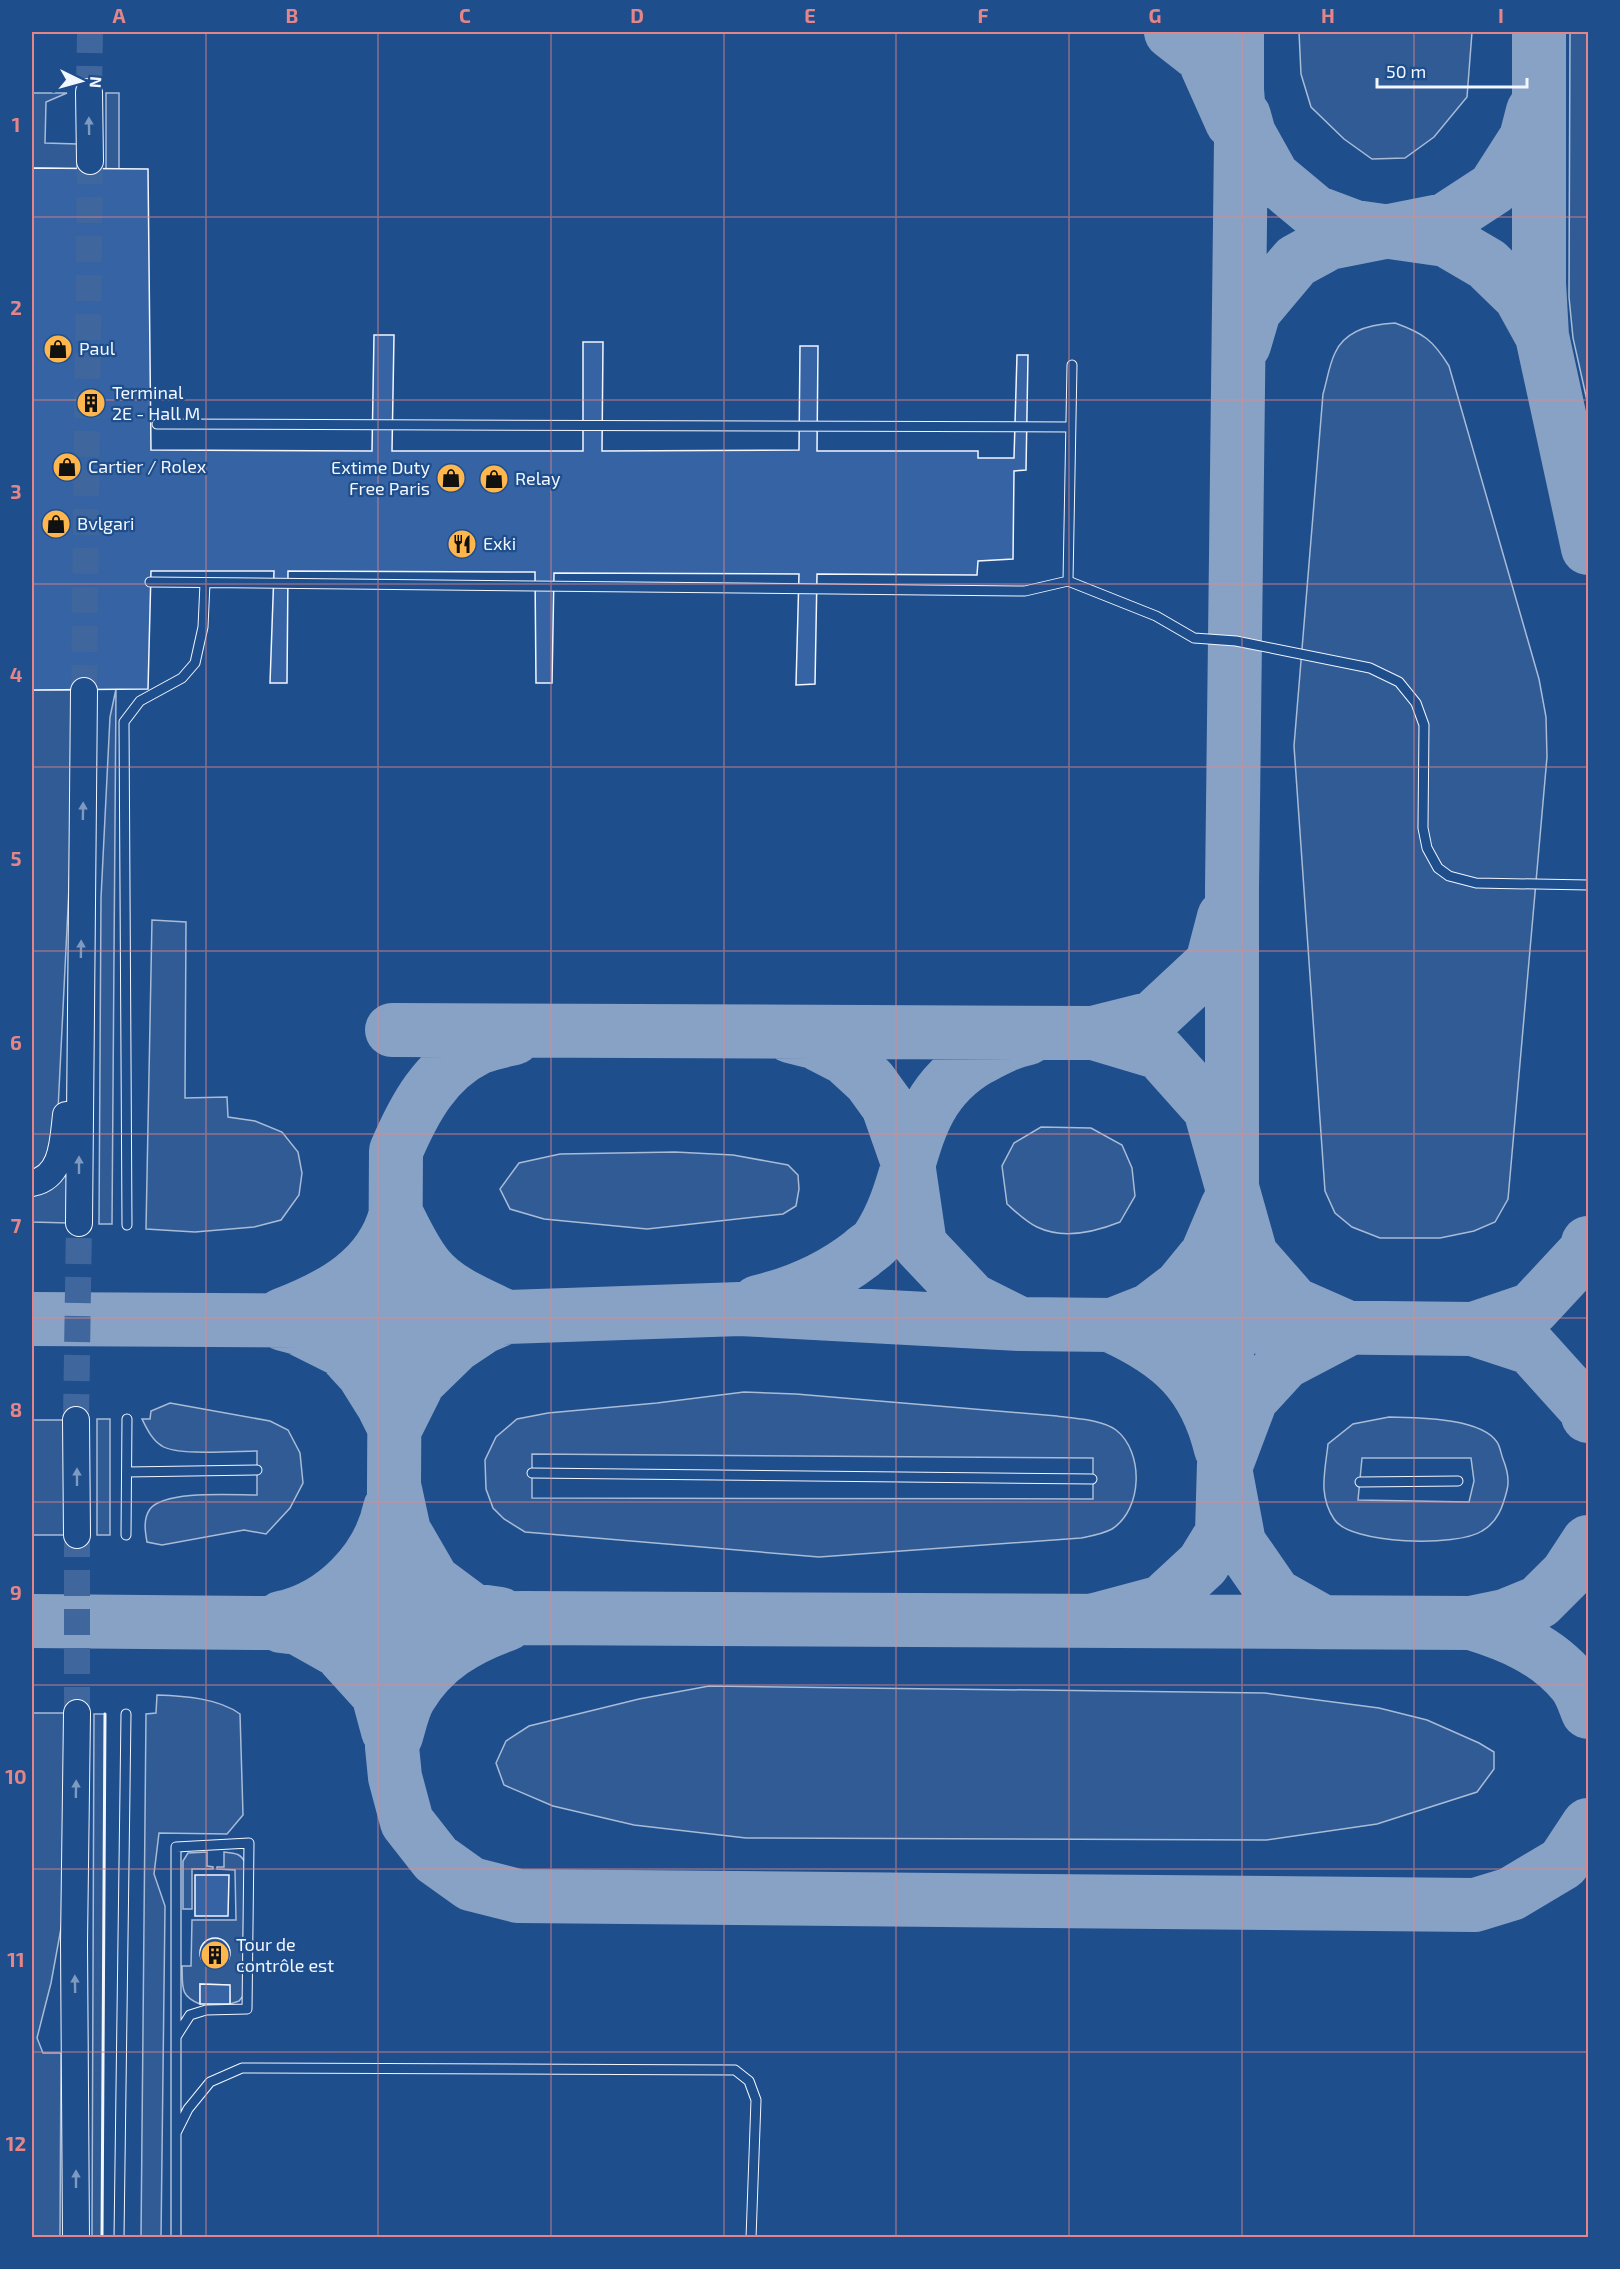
<svg xmlns="http://www.w3.org/2000/svg" width="1620" height="2269" viewBox="0 0 1620 2269" font-family="'Exo 2',sans-serif">
<rect width="100%" height="100%" fill="#1f4e8c"/>
<path fill="#305b95" stroke="#a8bbd7" stroke-width="1.5" fill-rule="evenodd" d="M1299 32H1472L1467 97 1434 137 1405 158 1372 159 1344 139 1311 107 1301 74Z
M1570 32H1588V405L1573 338 1569 297Z
M32 93H67L46 102 45 143 77 144V169L32 168Z
M106 93H119V169H106Z
M1395 323C1423 333 1433 340 1449 366L1539 679 1546 717 1547 757 1508 1199 1495 1222 1474 1231 1440 1238H1380L1352 1227 1335 1213 1325 1191 1294 746 1323 394C1327 381 1329 365 1335 353 1345 330 1373 324 1395 323Z
M116 689 112 1224H99L101 898 110 717Z
M32 690H74L72 827 57 1130 47 1165 32 1174Z
M152 920 186 922 185 1098 227 1097 228 1117 255 1121 282 1132 298 1152 302 1173 299 1195 281 1220 254 1227 195 1232 146 1229Z
M1041 1127 1091 1128 1122 1145 1132 1168 1135 1196 1120 1222C1095 1232 1064 1240 1037 1227 1026 1222 1016 1212 1007 1204L1002 1166 1014 1143Z
M675 1152 733 1155 788 1165 798 1175 799 1189 796 1206 783 1214 647 1229 544 1219 510 1209 500 1189 519 1163 560 1154Z
M68 1166V1223L32 1222V1192Z
M744 1392 796 1394 1057 1416C1075 1419 1101 1419 1116 1430 1144 1452 1143 1509 1112 1529 1103 1534 1091 1536 1081 1538L819 1557 525 1532 504 1519 493 1508 486 1489 485 1460 496 1437 517 1419 548 1413 657 1403ZM532 1454 1093 1458V1499L532 1498Z
M170 1403 270 1421 288 1430 300 1453 303 1483 290 1508 266 1534 244 1530 162 1545 147 1542C145 1531 143 1519 150 1509 165 1490 233 1495 257 1495V1451C236 1451 177 1456 162 1446 152 1440 147 1429 142 1419H150L151 1411Z
M1389 1417C1416 1418 1480 1417 1497 1442 1500 1446 1501 1454 1503 1459 1507 1469 1510 1479 1507 1490 1503 1506 1498 1522 1482 1531 1458 1547 1350 1545 1334 1519 1318 1495 1325 1472 1328 1444L1353 1424ZM1362 1458H1471L1474 1481 1469 1502 1358 1500Z
M110 1419V1535H97V1419Z
M32 1420H70L69 1535H32Z
M709 1686 1265 1693 1379 1708 1427 1720 1479 1743 1494 1752V1769L1477 1792 1377 1824 1266 1840 746 1838 634 1825 553 1806 504 1785 496 1763 506 1741 529 1726 639 1699Z
M157 1695C184 1696 218 1698 240 1714L243 1815 227 1834 159 1833 154 1874 165 1906 161 2237 141 2238 146 1714 156 1713Z
M32 1713H65L64 1912 51 1983 37 2038 43 2053H61L60 2237 32 2238Z
M94 1714H105L102 2238 92 2237Z
M207 1852V1866L213 1867V1869H192V1909H183V1861L188 1853Z
M224 1852C235 1853 241 1853 246 1864L243 1996 239 2001 230 2004 229 1985 200 1984V2004C179 1996 183 1986 182 1966H191L192 1920H236L235 1870 217 1869V1867H224Z"/>
<g fill="none" stroke-linecap="round" stroke-linejoin="round">
<path stroke="#88a2c6" stroke-width="54" d="M1171 32 1203 57 1232 122
M1539 32V283L1542 336 1588 548
M1244 116 1249 134 1273 177 1315 212 1355 227 1446 240 1487 264 1520 296 1542 336
M1244 345 1254 311 1296 261 1329 243 1445 220 1494 188 1526 138 1533 111
M392 1030 1093 1033 1153 1018 1212 963 1224 917
M1093 1033 1160 1053 1210 1109 1251 1255 1294 1304 1344 1326
M790 1036 814 1042 845 1058 870 1081 888 1106 908 1163 920 1245 972 1300 1018 1323
M396 1213C405 1231 414 1251 427 1267 446 1291 479 1304 507 1317
M758 1302C796 1293 830 1278 861 1254 866 1249 874 1245 878 1239 919 1177 903 1103 978 1059 995 1050 1009 1042 1028 1038
M282 1315C332 1296 382 1269 396 1213
M32 1319 396 1321 740 1309 1021 1324 1473 1329 1532 1309 1586 1251 1588 1243
M283 1324 298 1328 342 1350 363 1373 383 1405 395 1429
M1112 1325 1150 1310 1180 1287 1207 1254 1227 1207
M1112 1326C1171 1353 1205 1383 1221 1449
M1473 1329 1531 1348 1586 1409 1588 1416
M395 1429 419 1381 456 1345 483 1327 506 1317
M394 1485 392 1747 395 1777 407 1822 436 1859 471 1884 518 1896 1475 1905 1511 1894 1563 1863 1588 1825
M500 1614 472 1610 433 1581 404 1531 394 1485 396 1151C414 1109 435 1069 478 1048 489 1043 502 1041 514 1038
M281 1618C333 1607 379 1561 390 1508
M32 1621 258 1623 523 1618 1323 1622
M1091 1621 1162 1602 1203 1564 1222 1533 1232 1184V888L1241 140 1237 90V32
M1286 1622 1471 1623 1505 1616 1539 1602 1567 1574 1588 1542
M1323 1622 1275 1595 1239 1543 1225 1468 1251 1399 1285 1362 1346 1330
M1471 1623C1510 1635 1547 1650 1574 1683 1580 1690 1584 1702 1588 1712
M281 1626 298 1628 339 1651 378 1694 388 1731
M396 1736C400 1723 403 1707 410 1696 433 1658 467 1638 507 1624"/>
</g>
<path fill="#3563a3" stroke="#f2f6ff" stroke-width="1.5" d="M32 168 148 169 151 450 372 451 374 335H394L392 451H583V342H603L602 451 799 450 800 346H818L817 451H978V458H1014L1017 355H1028L1026 470 1014 471 1013 559 978 561 977 575 817 574 815 684 796 685 799 574 554 573 552 683H536L535 572 288 571 287 683H270L274 571H151L148 689 32 690Z
M195 1875H229L228 1916H195Z
M200 1953a15 15 0 1 1 30 0a15 15 0 1 1-30 0Z
M200 1984 230 1985V2004H200Z"/>
<g fill="none" stroke-linecap="round" stroke-linejoin="round">
<path stroke="#3f679d" stroke-width="26" stroke-dasharray="26 13" stroke-linecap="butt" d="M89 92 90 32
M84 691 90 161
M76 1420 79 1223
M77 1713V1535"/>
<g stroke="#f2f6ff" stroke-width="11">
<path id="lane" d="M157 424 1071 427
M1068 581 1072 365
M150 582 1025 591 1068 581 1156 616 1194 638 1236 641 1370 668 1399 682 1416 703 1424 725 1423 828 1427 848 1438 868 1449 876 1476 883 1588 885
M127 1225 124 722 140 701 182 678 195 663 203 627 205 583
M127 1472 257 1470
M532 1473 1092 1479
M1360 1482 1458 1481
M126 1535 127 1419
M176 2037 190 2015 206 2010 247 2009 249 1843 176 1847V2238
M176 2133 188 2109 210 2082 242 2068 735 2070 749 2081 756 2100 751 2238
M119 2238 126 1714"/>
</g>
<g stroke="#f2f6ff" stroke-width="28">
<path id="secondary" d="M89 92 90 161
M32 1183C63 1177 63 1141 66 1115
M79 1223 84 691
M76 1420 77 1535
M76 2238 74 1943 77 1713"/>
</g>
<use href="#lane" stroke="#1f4e8c" stroke-width="9"/>
<use href="#secondary" stroke="#1f4e8c" stroke-width="26"/>
<path stroke="#f2f6ff" stroke-width="3" d="M102 2238 105 1714"/>
</g>
<defs><path id="oneway-solid" d="M-6-.8H1V-3.2L6.5 0L1 3.2V.8H-6Z" transform="scale(1.5)"/></defs>
<g fill="#7e9ac0">
<use href="#oneway-solid" transform="translate(89 126) rotate(-91)"/>
<use href="#oneway-solid" transform="translate(83 811) rotate(-89)"/>
<use href="#oneway-solid" transform="translate(81 949) rotate(-89)"/>
<use href="#oneway-solid" transform="translate(79 1165) rotate(-90)"/>
<use href="#oneway-solid" transform="translate(77 1477) rotate(-90)"/>
<use href="#oneway-solid" transform="translate(76 1789) rotate(-89)"/>
<use href="#oneway-solid" transform="translate(75 1984) rotate(-91)"/>
<use href="#oneway-solid" transform="translate(76 2179) rotate(-90)"/>
</g>
<path fill="none" stroke="#e38589" stroke-width="1.5" stroke-opacity="0.55" d="M206 32V2238M378 32V2238M551 32V2238M724 32V2238M896 32V2238M1069 32V2238M1242 32V2238M1414 32V2238M32 217H1588M32 400H1588M32 584H1588M32 767H1588M32 951H1588M32 1134H1588M32 1318H1588M32 1502H1588M32 1685H1588M32 1869H1588M32 2052H1588"/>
<defs>
<g id="shop-disc" transform="scale(1.5)"><circle r="9.5" fill="#ffb74d" stroke="#1f4e8c"/><path d="M-5-2.5h2.3a2.7 3.5 0 0 1 5.4 0H5L5.5 6h-11ZM-1.5-2.5h3a1.5 2.3 0 0 0-3 0Z" fill="#111"/></g>
<g id="building-disc" transform="scale(1.5)"><circle r="9.5" fill="#ffb74d" stroke="#1f4e8c"/><path d="M-4-6H4V6H1V3H-1V6H-4ZM-2.5-4.3h1.7v1.8h-1.7ZM.8-4.3h1.7v1.8H.8ZM-2.5-1h1.7V.8h-1.7ZM.8-1h1.7V.8H.8Z" fill="#111"/></g>
<g id="restaurant-disc" transform="scale(1.5)"><circle r="9.5" fill="#ffb74d" stroke="#1f4e8c"/><path d="M-5-6h1v4h1v-4h1v4h1v-4h1v5L-1.5 .5V6h-2V.5L-5-1ZM5-6V6H3V1.5H1.5Q1.5-4 5-6Z" fill="#111"/></g>
</defs>
<g fill-rule="evenodd">
<use href="#shop-disc" x="58" y="349"/>
<use href="#building-disc" x="91" y="403"/>
<use href="#shop-disc" x="67" y="467"/>
<use href="#shop-disc" x="451" y="478"/>
<use href="#shop-disc" x="494" y="479"/>
<use href="#shop-disc" x="56" y="524"/>
<use href="#restaurant-disc" x="462" y="544"/>
<use href="#building-disc" x="215" y="1955"/>
</g>
<g text-anchor="middle" stroke-width="4.5" stroke-linejoin="round" paint-order="stroke">
<g font-size="18" fill="#f2f6ff" stroke="#1f4e8c" text-anchor="start">
<text x="79" y="355">Paul</text>
<text x="112" y="399">Terminal<tspan x="112" dy="21">2E - Hall M</tspan></text>
<text x="88" y="473">Cartier / Rolex</text>
<text x="430" y="474" text-anchor="end">Extime Duty<tspan x="430" dy="21">Free Paris</tspan></text>
<text x="515" y="485">Relay</text>
<text x="77" y="530">Bvlgari</text>
<text x="483" y="550">Exki</text>
<text x="236" y="1951">Tour de<tspan x="236" dy="21">contrôle est</tspan></text>
</g>
</g>
<rect width="1620" height="2269" fill="none" stroke="#1f4e8c" stroke-width="66"/>
<g transform="translate(81 81) rotate(95)" stroke="#1f4e8c" stroke-width="4.5" paint-order="stroke">
<path d="M0-4.5L10 22L0 15L-10 22Z" fill="#f2f6ff"/>
<text y="-9" font-size="16" font-weight="bold" text-anchor="middle" fill="#f2f6ff">N</text>
</g>
<path d="M1377 78v9h150v-9" fill="none" stroke="#f2f6ff" stroke-width="3"/>
<text x="1386" y="78" font-size="18" fill="#f2f6ff" stroke="#1f4e8c" stroke-width="4.5" paint-order="stroke">50 m</text>
<rect x="33" y="33" width="1554" height="2203" fill="none" stroke="#e38589" stroke-width="2"/>
<g font-size="20" text-anchor="middle" font-weight="bold" fill="#e38589">
<text x="119" y="23">A</text>
<text x="292" y="23">B</text>
<text x="465" y="23">C</text>
<text x="637" y="23">D</text>
<text x="810" y="23">E</text>
<text x="983" y="23">F</text>
<text x="1155" y="23">G</text>
<text x="1328" y="23">H</text>
<text x="1501" y="23">I</text>
<text x="16" y="132">1</text>
<text x="16" y="315">2</text>
<text x="16" y="499">3</text>
<text x="16" y="682">4</text>
<text x="16" y="866">5</text>
<text x="16" y="1050">6</text>
<text x="16" y="1233">7</text>
<text x="16" y="1417">8</text>
<text x="16" y="1600">9</text>
<text x="16" y="1784">10</text>
<text x="16" y="1967">11</text>
<text x="16" y="2151">12</text>
</g>
</svg>
